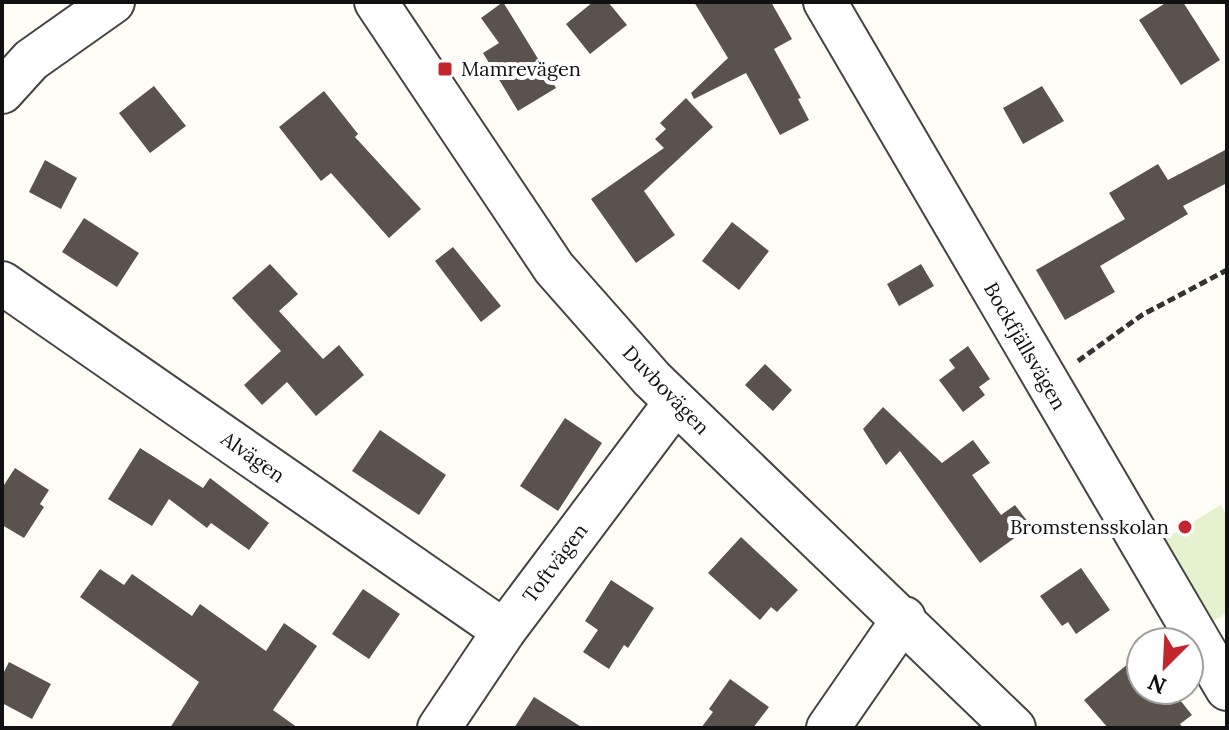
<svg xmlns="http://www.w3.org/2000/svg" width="1229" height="730" viewBox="0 0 1229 730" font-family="Lora,serif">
<rect width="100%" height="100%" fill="#fffdf5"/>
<path fill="#e6f2cf" d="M1221 505 1227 516V613L1209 623 1161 541Z"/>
<path fill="#5a524d" d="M503 2 556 88 518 111 483 53 499 43 481 18Z
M593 2H608L627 25 590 54 566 24Z
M694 2H771L792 39 774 49 801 98 798 99 809 120 780 135 746 73 694 99 691 93 728 58Z
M1167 2H1183L1220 60 1181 85 1139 20Z
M154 86 186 126 150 153 119 113Z
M1042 86 1064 121 1023 144 1003 108Z
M324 91 358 134 355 137 421 209 389 238 331 173 321 181 279 127Z
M686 98 713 127 644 191 675 235 636 263 591 199 664 148 655 139 666 129 660 123Z
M1227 149V183L1183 206 1188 214 1100 266 1115 292 1065 320 1036 270 1125 219 1109 193 1158 164 1168 180Z
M45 160 77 178 61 209 29 192Z
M84 218 139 253 117 287 62 252Z
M732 222 769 251 739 290 702 261Z
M453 247 501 306 481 322 435 261Z
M270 264 298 294 279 311 323 359 339 345 364 375 316 416 287 382 262 405 244 385 281 351 232 298Z
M921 264 934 286 899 306 887 284Z
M968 346 990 379 979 387 985 395 963 412 939 380 955 368 949 360Z
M765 364 792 390 773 411 745 385Z
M883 407 942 463 973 440 990 463 972 475 1001 515 1015 505 1031 526 980 563 900 451 886 465 863 429Z
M565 418 602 443 558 511 520 486Z
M380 430 446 475 419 515 352 471Z
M140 448 203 488 210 478 269 523 249 550 211 523 207 528 169 499 152 526 108 499Z
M15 468 49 490 40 504 44 507 24 538 2 525V488Z
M741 537 798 590 777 612 771 607 760 620 708 573Z
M1081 568 1110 610 1076 634 1068 622 1062 626 1040 596Z
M100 569 124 585 132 574 192 616 200 604 266 651 284 623 317 646 273 710 298 728H170L199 682 80 597Z
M611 580 654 608 628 648 624 645 609 669 583 652 598 630 585 621Z
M363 589 400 614 369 659 332 634Z
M9 662 51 684 32 719 2 703V676Z
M1129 663 1141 678V690H1151L1164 705 1176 695 1192 715 1180 724 1183 728H1108L1084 700Z
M730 679 769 707 753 728H701L713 712 709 709Z
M534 697 583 728H514Z"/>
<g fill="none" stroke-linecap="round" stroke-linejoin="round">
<g stroke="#444" stroke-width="46">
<path id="minor" d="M376 2 554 268 652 379 1014 728
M825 2 1227 689
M2 92 31 60 113 2
M2 283 504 631
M439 728 504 631 675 403
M828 728 904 618"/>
</g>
<path stroke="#333" stroke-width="5" stroke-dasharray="8 4" stroke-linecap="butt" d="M1078 361 1142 315 1227 270"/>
<use href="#minor" stroke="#fff" stroke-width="42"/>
</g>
<g fill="#c4262e" stroke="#fff" stroke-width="3">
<rect x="437" y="61" width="16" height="16" rx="4"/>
<circle cx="1185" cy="527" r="8"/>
</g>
<g text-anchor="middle" stroke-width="8" stroke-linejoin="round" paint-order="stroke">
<g font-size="20" fill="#111" stroke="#fff" text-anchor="start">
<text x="461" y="76">Mamrevägen</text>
<text x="1169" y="534" text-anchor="end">Bromstensskolan</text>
</g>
<g font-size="20" fill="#111" stroke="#fff">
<text transform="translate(1025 346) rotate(60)" y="7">Bockfjällsvägen</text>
<text transform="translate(666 390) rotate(46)" y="7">Duvbovägen</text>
<text transform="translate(253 457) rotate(35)" y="7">Alvägen</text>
<text transform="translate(555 563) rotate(-53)" y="7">Toftvägen</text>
</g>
</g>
<rect width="1229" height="730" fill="none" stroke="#111111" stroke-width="8"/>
<g transform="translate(1165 666) rotate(204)"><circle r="38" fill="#ffffff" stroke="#a0a0a0" stroke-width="2"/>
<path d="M0-6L14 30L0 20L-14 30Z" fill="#c4262e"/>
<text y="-12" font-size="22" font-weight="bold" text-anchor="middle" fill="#111111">N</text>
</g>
</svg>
